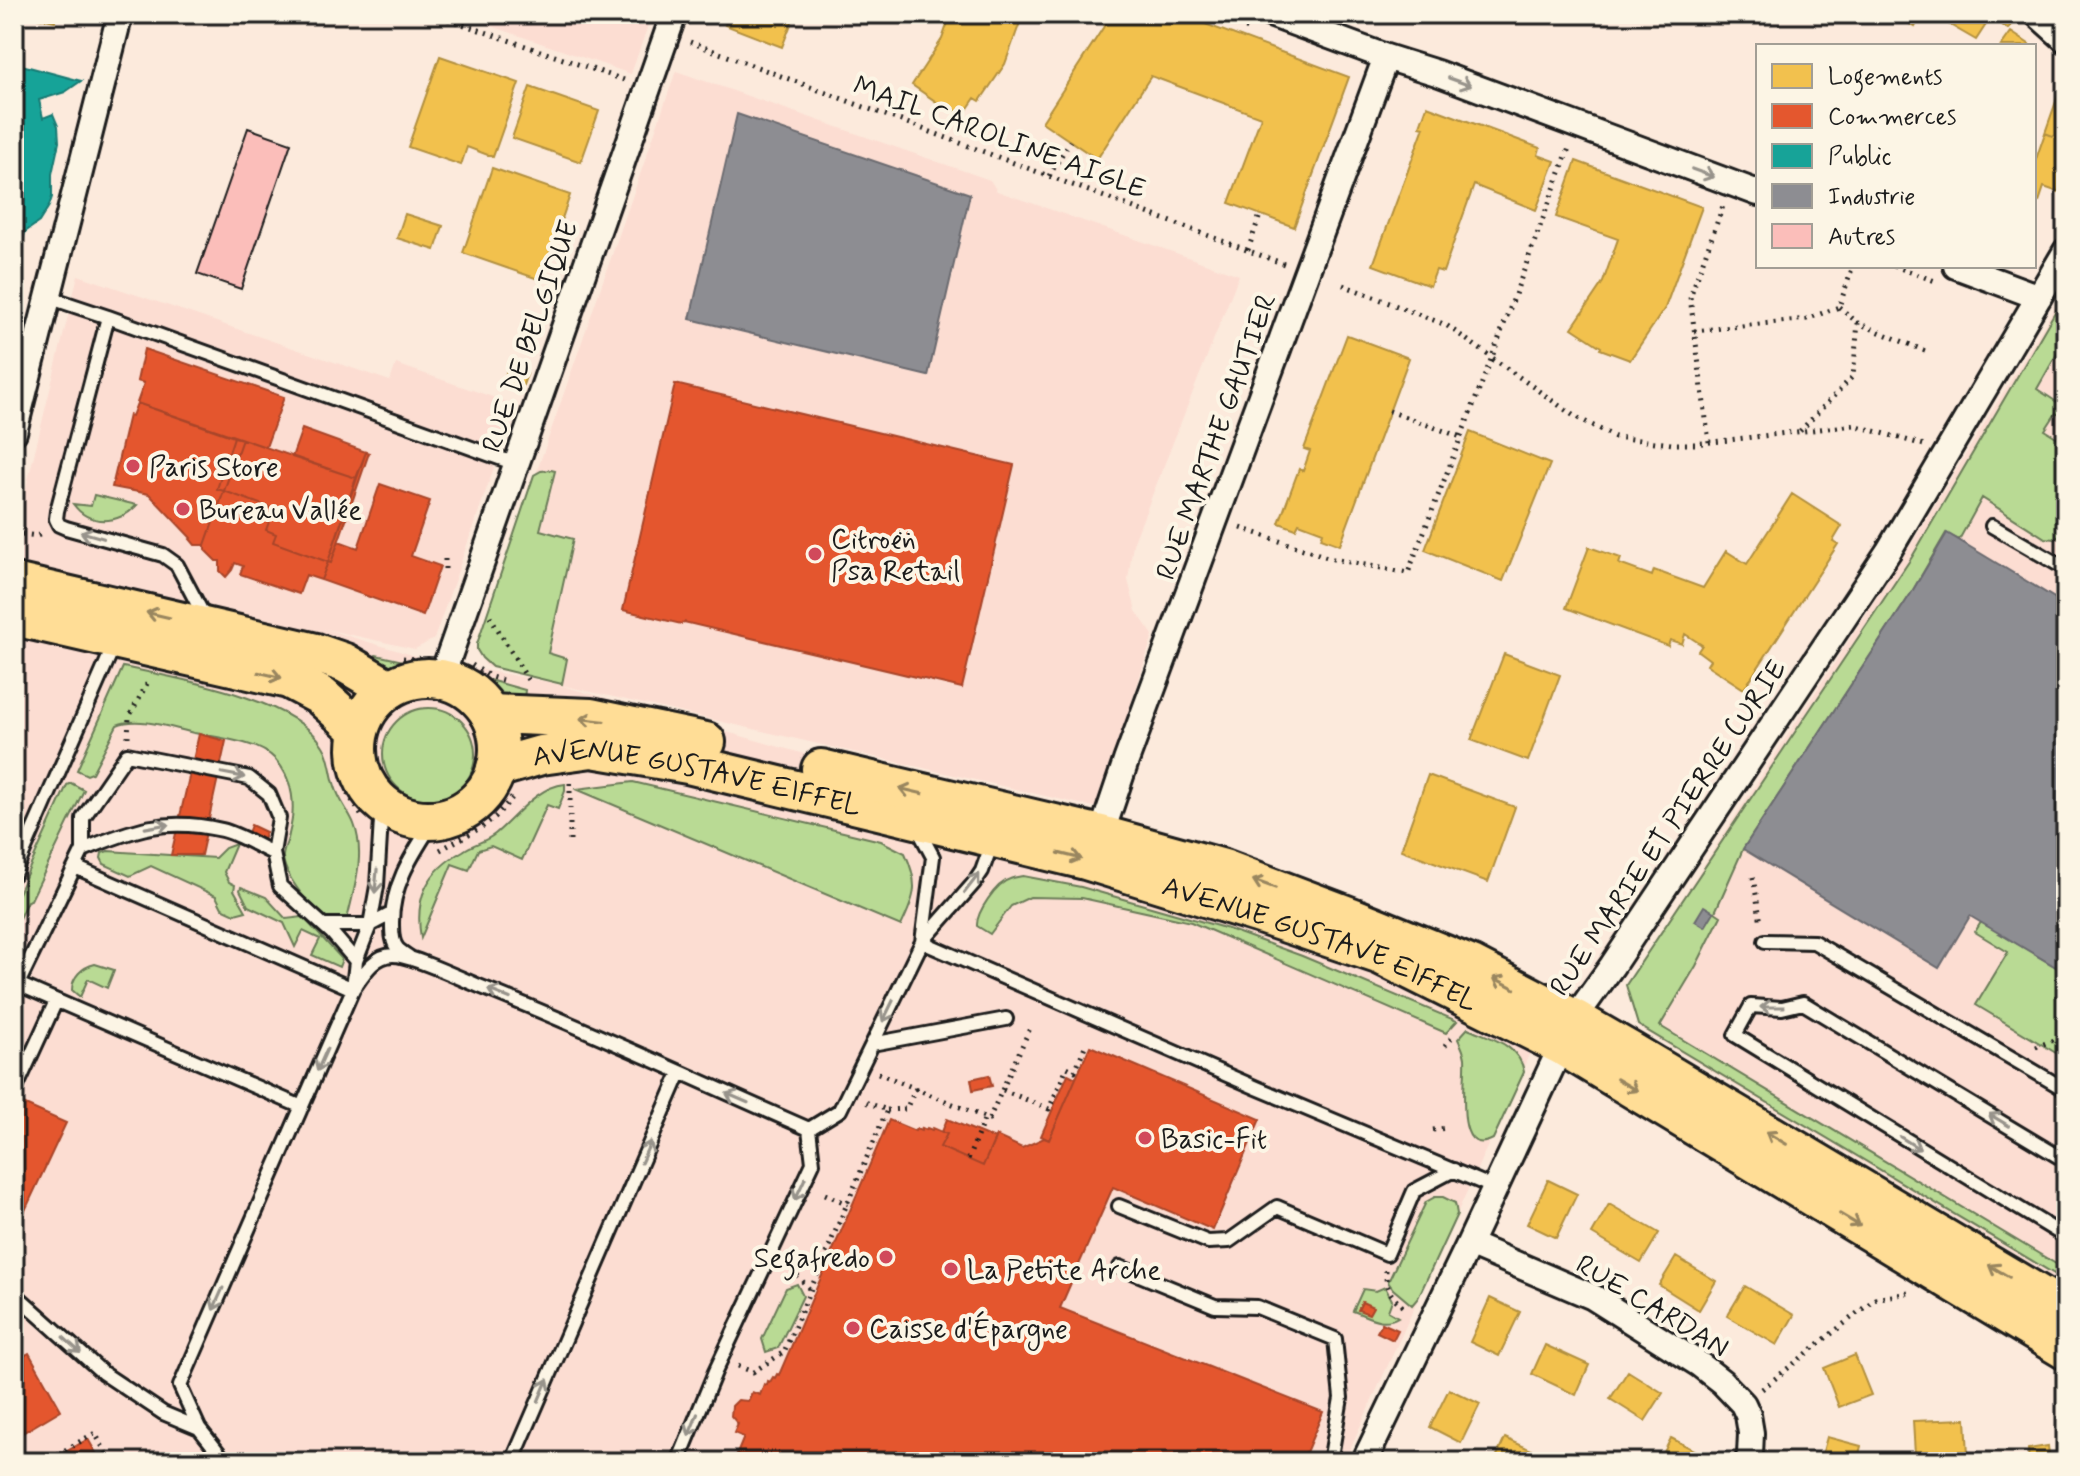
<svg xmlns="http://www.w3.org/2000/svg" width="2080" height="1476" viewBox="0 0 2080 1476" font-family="Mynerve,sans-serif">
<rect width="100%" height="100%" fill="#fceadc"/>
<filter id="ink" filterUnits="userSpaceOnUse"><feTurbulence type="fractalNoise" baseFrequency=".0125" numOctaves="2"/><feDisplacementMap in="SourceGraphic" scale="16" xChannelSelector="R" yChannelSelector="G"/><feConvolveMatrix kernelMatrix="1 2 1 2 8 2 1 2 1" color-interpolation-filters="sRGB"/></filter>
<g filter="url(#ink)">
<path fill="#fcddd2" d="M456 14H652L631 74Z
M676 71 990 180 997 191 1239 275 1133 544 1128 580 1136 611 1153 635 1098 808 552 683 1418 926 1558 991 1344 1462H14V556L22 558 14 544V537L78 275 390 381 396 364 516 405 434 639 415 649 325 629 429 660 549 682 487 667 475 649Z
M2066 289V1285L1639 1028 1626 985 1912 543Z"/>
<path fill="#b9da94" stroke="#6a7b58" stroke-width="2" d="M2066 293V338L2037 389 2066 408V419L2056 413 2045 430 2066 443V531L2055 539 2045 538 1982 498 1959 540 1946 533 1910 595 1743 849 1715 912 1721 916 1696 966 1660 1026 2066 1270V1281L1638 1025 1626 985 1912 557Z
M551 470 555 471 540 530 573 539 548 653 567 659 562 684 492 667 482 658 477 650V644L534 475 541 471Z
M94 495 137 505C118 525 89 526 73 504L91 506Z
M376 655 412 663 433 658C424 669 412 675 398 676L371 659Z
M123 667C175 678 295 698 323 746 331 758 330 773 335 786 339 801 349 811 354 824 366 855 354 888 347 920 342 919 334 921 329 919 312 912 284 875 283 857 283 849 288 841 289 834 296 808 294 779 275 759 260 742 216 737 194 733 172 728 138 716 117 725L92 773 87 775 77 770Z
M472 670 489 680 525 690 523 706C493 698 488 698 472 670Z
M383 754a46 46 0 1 1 92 0a46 46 0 1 1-92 0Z
M633 782 881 841 905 853C919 884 916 895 901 926L576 789Z
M71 783 84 790 31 900 27 901 14 929V902L67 785Z
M565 784V791L558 809 547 805 522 860 491 846 478 850 469 870 452 864 421 938C414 898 427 871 463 851 473 844 485 842 495 834 516 817 536 787 565 784Z
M236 844 224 872 229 882 235 885 234 890 246 911 235 914 222 908 216 896 151 866 130 876 104 864 101 858 102 853 108 851 215 858 225 848Z
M1023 876 1081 887 1228 929 1302 956 1457 1021 1446 1033 1191 922 1082 898 1030 897 1011 906 990 934 977 926C976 913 996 883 1010 879 1014 877 1018 877 1023 876Z
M241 887 266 897 286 919 303 917 342 959 339 967 312 955 320 939 303 931 295 947 284 923 248 906 240 890Z
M1981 922 2066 973V1059L1976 1005 2008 952 1975 932Z
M95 964 114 970 107 988 88 979 80 997 72 990C72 977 82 967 95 964Z
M1468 1028C1490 1038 1520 1045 1524 1072L1493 1139C1452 1160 1467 1077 1465 1058 1464 1051 1461 1045 1458 1039Z
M1435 1197H1443L1455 1203 1457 1214 1418 1298 1412 1305 1393 1289 1388 1282 1426 1202Z
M797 1284 803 1296 778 1348 766 1352 762 1339 786 1288Z
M1385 1287 1392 1300 1388 1311 1398 1317C1383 1326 1369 1317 1353 1311L1363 1289 1376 1291Z"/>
<path fill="#f2c14e" stroke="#b2903f" stroke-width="2" d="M23 14H57L55 21Z
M729 14H795L782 47 725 25Z
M951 14H1023L1005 64 980 101 975 98 964 114 941 105 912 85 942 39Z
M1112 14H1178L1349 77 1294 227 1229 203 1261 117 1151 76 1097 159 1042 122Z
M1902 14H1911L1919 19 1915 27 1900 18Z
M1931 14H2019L2008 29 1991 17 1976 40Z
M2011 32 2029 44 2028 46H2001Z
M440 56 519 83 493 157 467 147 461 165 408 147Z
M2065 76 2066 77V141L2045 133Z
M530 87 599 111 581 162 512 138Z
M1427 106 1540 148 1538 155 1555 161 1536 210 1474 185 1443 272 1436 270 1430 286 1373 265 1424 127 1420 126Z
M2045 133 2066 141V170L2058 192 2044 187 2039 202 2034 200V165Z
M1576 161 1702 207 1665 308 1630 360 1600 349 1601 347 1572 328 1603 282 1618 239 1556 217Z
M492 168 570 195 541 280 463 253Z
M405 214 443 226 435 250 397 238Z
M1347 335 1409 358 1340 545 1321 538 1323 532 1299 523 1296 529 1279 523 1299 469 1303 471 1310 451 1304 449Z
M508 367 527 374 520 393 502 387Z
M1470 432 1550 464 1503 581 1425 550Z
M1792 494 1842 526 1833 541 1838 544 1744 689 1707 665 1710 660 1698 651 1702 645 1685 634 1682 644 1670 640 1668 646 1566 608 1589 547 1621 558 1619 564 1652 576 1654 570 1703 588 1726 551 1747 564Z
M1504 654 1560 675 1528 761 1471 740Z
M1428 775 1515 807 1488 882 1401 850Z
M1548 1180 1577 1194 1556 1238 1527 1224Z
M1609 1204 1659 1233 1641 1263 1592 1234Z
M1676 1257 1716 1281 1699 1310 1659 1285Z
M1745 1286 1794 1315 1777 1345 1727 1316Z
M1490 1298 1520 1312 1499 1356 1470 1342Z
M1545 1345 1589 1365 1576 1395 1532 1374Z
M1855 1355 1871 1395 1839 1407 1824 1368Z
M1628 1371 1663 1393 1645 1421 1610 1399Z
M1449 1389 1480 1404 1461 1443 1430 1427Z
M1966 1419 1968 1454 1915 1455 1913 1421Z
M1827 1437 1861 1446 1857 1462H1820Z
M1505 1438 1547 1457 1545 1462H1494Z
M1671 1438 1700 1453 1695 1462H1659Z
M2048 1446 2050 1462H2029L2028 1449Z"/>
<path fill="#e4572e" stroke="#a84529" stroke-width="2" d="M144 349 284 397 266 447 137 403 144 383 137 381Z
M675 384 1014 465 962 688 684 622 681 624 623 610Z
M137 403 234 437 217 489 224 491 205 545H195L190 539 191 538 149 494 112 487 129 415 132 416Z
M302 429 366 452 356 478 292 457Z
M234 437 242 439 224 491 217 489Z
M242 439 356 478 328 562 273 542 276 534 266 530 274 509 224 491Z
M366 452 369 453 331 563 328 562Z
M380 484 430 501 411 556 440 566 423 616 321 580 328 562 331 563 339 541 358 548Z
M224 491 274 509 266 530 276 534 273 542 328 562 321 580 306 575 299 594 240 574 243 566 235 563 232 570 226 577 220 571V561H216L205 550V545Z
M199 734 226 741 201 855H171Z
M251 825 266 832 263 840 248 833Z
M1090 1046 1260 1119 1213 1230 1113 1187 1060 1308 1323 1412 1302 1462H742L737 1454 744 1437 734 1433 738 1424 731 1416 732 1406 738 1400 748 1401 752 1392 760 1395 764 1384 767 1385 768 1381 770 1382 773 1377 775 1378 777 1374 779 1375 889 1120 915 1131 916 1129 921 1131 922 1128 926 1130 927 1128 932 1130 933 1128 947 1134 940 1147 983 1166 996 1136 1022 1148 1044 1138 1049 1140Z
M1068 1074 1076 1078 1049 1140 1041 1136Z
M989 1075 992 1086 973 1090 971 1079Z
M14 1100 66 1123 14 1234Z
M947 1119 995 1139 983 1166 940 1147 947 1134 942 1132Z
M1362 1302 1373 1307 1369 1314 1358 1310Z
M1382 1323 1398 1330 1393 1340 1377 1332Z
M29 1353 61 1410 14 1438V1361Z
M88 1439 101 1462H48Z"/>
<path fill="#17a398" stroke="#187a73" stroke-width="2" d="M14 63 81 81 65 92 39 100 43 118 53 114 58 126 59 142 52 174V197L49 206 39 222 25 232 14 276Z"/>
<path fill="#8d8d92" stroke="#6b6b6f" stroke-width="2" d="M737 114 970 194 928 376 690 319Z
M1947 533 2066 605V973L1970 916 1939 968 1743 849 1910 595Z
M1704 906 1714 912 1705 927 1695 921Z"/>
<path fill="#fbbeba" stroke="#1c1c1c" stroke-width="2" d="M248 128 291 143 241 289 197 274Z"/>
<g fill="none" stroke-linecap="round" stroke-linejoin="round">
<g stroke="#1c1c1c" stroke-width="18">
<path id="lane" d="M48 297 108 317 516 464
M108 317 57 511 56 519 59 525 66 528 163 555 177 565 205 618
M1992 526 2061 566
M918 829 933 857 922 942
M83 850C133 829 166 817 222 830 239 834 257 846 273 853L280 886 332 933 356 961
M273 853 279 818 269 794 249 778 127 754 83 818V850L18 984 302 1107
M75 867 353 989
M14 874 115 643
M323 925H370L391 914
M1765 941 1814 942 2066 1090
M922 942 1257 1088 1495 1188
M409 957C405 954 401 952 398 949 392 943 392 933 392 925 391 884 414 852 435 819
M353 988 356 961 370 925 377 886 382 803
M872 1044 1006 1019
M17 1086 56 1001
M2066 1161 1803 1003 1782 1008 1751 1006 1735 1035 2066 1237
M1119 1206 1208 1242 1229 1241 1277 1207 1387 1254 1414 1191 1454 1170
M1120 1267 1215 1306 1257 1307 1335 1339 1341 1398 1330 1462
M14 1293 103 1373 163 1413 199 1428
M226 1462 199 1428 180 1386 353 989C363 975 374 955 393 955 412 955 459 978 479 986 590 1030 699 1081 809 1129
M512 1462 680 1073
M678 1462 715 1372 813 1163 809 1129 840 1110 922 942 974 883 982 871 992 843"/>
</g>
<g stroke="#1c1c1c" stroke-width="30">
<path id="street" d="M1270 14 1386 57 1437 73 1758 193
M2037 14 2066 40
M1956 266 2039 297
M14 432 120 14
M441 679 674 14
M1101 835 1126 761 1386 57
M1469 1244 1593 1297 1699 1364 1722 1382 1743 1404 1748 1415 1751 1433 1750 1455 1747 1462
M1364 1462 1469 1244 1574 1019 1612 966 1888 552 2066 251"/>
</g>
<g stroke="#1c1c1c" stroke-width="44">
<g id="primary">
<path d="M14 583 316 653 345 663 389 689"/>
<path d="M14 616 289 679 321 696 359 730"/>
<circle cx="428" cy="749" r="71"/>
<path d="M490 714 591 718 706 742"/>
<path id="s1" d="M496 768 541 755 592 748 688 764 1086 860 1257 913 1381 955 1561 1045 2066 1350"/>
<path d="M821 769 1101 835 1224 869 1354 918 1472 966 1574 1019 1631 1052 2066 1311"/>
</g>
</g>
<path stroke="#1c1c1c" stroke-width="5" stroke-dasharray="2 6" stroke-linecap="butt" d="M433 14 624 80
M1208 14 1251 30
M690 42 1284 264
M1049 176 1070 141
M1248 250 1260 215
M1894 266 1935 281
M1343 285 1446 325 1574 416 1615 437 1672 444H1695L1854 425 1924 445
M1839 307 1858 323
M1694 331 1807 319 1839 307 1853 266
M1389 411 1461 437
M1800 431 1853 376 1858 323 1930 353
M1709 442 1690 297 1723 206
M1241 528 1333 559 1408 573 1492 357 1569 148
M14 533 37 536 44 533
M445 559V569
M490 616 528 680
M403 658 418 659 424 656
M472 665 491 677 502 680
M128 737 129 717 149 680
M338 754 347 792 361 815
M570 841V783
M440 850 482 827 495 817 512 798
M1753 877 1761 923
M1445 1046 1452 1037
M2036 1047 2066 1035
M878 1073 989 1119 1031 1026
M1003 1090 1049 1109 1067 1067 1075 1071 1085 1046
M887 1110 906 1109 916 1088
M1433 1130 1446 1128
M968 1159 985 1117
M825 1194 848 1204
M792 1269 810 1290
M1386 1270C1385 1291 1392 1296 1406 1310
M738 1366 753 1372 784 1352 887 1110 865 1102
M1762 1389 1875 1299 1908 1293
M44 1462 95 1433 111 1462"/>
<use href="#lane" stroke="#fcf5e5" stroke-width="12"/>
<use href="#street" stroke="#fcf5e5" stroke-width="24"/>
<use href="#primary" stroke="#ffdd96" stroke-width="38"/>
</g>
<defs><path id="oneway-shaft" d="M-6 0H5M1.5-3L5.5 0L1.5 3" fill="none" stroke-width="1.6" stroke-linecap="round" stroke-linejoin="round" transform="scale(2)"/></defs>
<g stroke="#97938b">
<use href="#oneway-shaft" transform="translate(1460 82) rotate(20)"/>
<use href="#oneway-shaft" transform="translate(1703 173) rotate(20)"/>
<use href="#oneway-shaft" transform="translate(92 535) rotate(-164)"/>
<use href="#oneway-shaft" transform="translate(233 775) rotate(11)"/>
<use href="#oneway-shaft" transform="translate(157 826) rotate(-10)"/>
<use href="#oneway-shaft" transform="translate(376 881) rotate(95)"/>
<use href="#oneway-shaft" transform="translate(972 883) rotate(-52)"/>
<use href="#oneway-shaft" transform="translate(499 994) rotate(-158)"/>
<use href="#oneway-shaft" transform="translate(1772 1007) rotate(-180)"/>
<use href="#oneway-shaft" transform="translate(888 1011) rotate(116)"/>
<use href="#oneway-shaft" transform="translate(322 1060) rotate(114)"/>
<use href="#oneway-shaft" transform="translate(737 1098) rotate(-157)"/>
<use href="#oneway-shaft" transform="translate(1999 1120) rotate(-149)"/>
<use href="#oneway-shaft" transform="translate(1910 1143) rotate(32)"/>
<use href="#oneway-shaft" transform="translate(646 1152) rotate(-66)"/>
<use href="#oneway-shaft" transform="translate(800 1189) rotate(115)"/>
<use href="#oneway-shaft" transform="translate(218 1299) rotate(114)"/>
<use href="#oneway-shaft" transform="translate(72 1345) rotate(42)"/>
<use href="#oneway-shaft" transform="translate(543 1390) rotate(-67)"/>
<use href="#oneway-shaft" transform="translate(693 1425) rotate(112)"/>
</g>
<g stroke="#99865f">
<use href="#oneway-shaft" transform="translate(158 615) rotate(-167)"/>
<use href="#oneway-shaft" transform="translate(270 675) rotate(13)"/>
<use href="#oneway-shaft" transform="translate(592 720) rotate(-173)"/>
<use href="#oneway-shaft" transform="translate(911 791) rotate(-167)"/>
<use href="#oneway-shaft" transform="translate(1070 856) rotate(14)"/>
<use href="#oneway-shaft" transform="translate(1264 884) rotate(-160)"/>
<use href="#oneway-shaft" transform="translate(1504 983) rotate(-152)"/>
<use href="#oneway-shaft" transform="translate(1627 1085) rotate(31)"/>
<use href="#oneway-shaft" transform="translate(1776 1138) rotate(-149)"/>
<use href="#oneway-shaft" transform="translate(1850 1220) rotate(31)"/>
<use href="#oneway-shaft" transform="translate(1999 1271) rotate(-149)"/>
</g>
</g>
<g fill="#d1495b" stroke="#fcf5e5" stroke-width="3">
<circle cx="133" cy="466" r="8"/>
<circle cx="183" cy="509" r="8"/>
<circle cx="815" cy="554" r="8"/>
<circle cx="1145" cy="1138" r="8"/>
<circle cx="886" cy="1257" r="8"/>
<circle cx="951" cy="1269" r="8"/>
<circle cx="853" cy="1328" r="8"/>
</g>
<g text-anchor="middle" stroke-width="8" stroke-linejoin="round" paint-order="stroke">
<g font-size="28" fill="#1c1c1c" stroke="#fcf5e5">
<text transform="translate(1000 136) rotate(20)" y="10">MAIL CAROLINE AIGLE</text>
<text transform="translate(529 336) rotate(-71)" y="10">RUE DE BELGIQUE</text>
<text transform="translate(1215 436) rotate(-70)" y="10">RUE MARTHE GAUTIER</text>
<text dy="10" stroke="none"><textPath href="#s1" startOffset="206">AVENUE GUSTAVE EIFFEL</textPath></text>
<text transform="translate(1667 827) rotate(-56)" y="10">RUE MARIE ET PIERRE CURIE</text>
<text dy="10" stroke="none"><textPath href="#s1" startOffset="854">AVENUE GUSTAVE EIFFEL</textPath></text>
<text transform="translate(1653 1305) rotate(31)" y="10">RUE CARDAN</text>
</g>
<g font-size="28" fill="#1c1c1c" stroke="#fcf5e5" text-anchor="start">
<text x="149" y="476">Paris Store</text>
<text x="199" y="519">Bureau Vallée</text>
<text x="831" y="548">Citroën<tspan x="831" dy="32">Psa Retail</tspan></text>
<text x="1161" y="1148">Basic-Fit</text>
<text x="870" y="1267" text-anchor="end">Segafredo</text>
<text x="967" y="1279">La Petite Arche</text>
<text x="869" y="1338">Caisse d'Épargne</text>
</g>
</g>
<rect width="2080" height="1476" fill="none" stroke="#fcf5e5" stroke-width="48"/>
<rect x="24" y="24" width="2032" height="1428" fill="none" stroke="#1c1c1c" stroke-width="3" filter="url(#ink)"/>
<rect x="1756" y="44" width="280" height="224" fill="#fcf5e5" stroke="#a29e95" stroke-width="2"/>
<rect x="1772" y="64" width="40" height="24" fill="#f2c14e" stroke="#a29e95" stroke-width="2"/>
<text x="1828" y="84" font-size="24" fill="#1c1c1c">Logements</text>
<rect x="1772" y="104" width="40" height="24" fill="#e4572e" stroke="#a29e95" stroke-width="2"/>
<text x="1828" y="124" font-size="24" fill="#1c1c1c">Commerces</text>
<rect x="1772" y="144" width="40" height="24" fill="#17a398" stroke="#a29e95" stroke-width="2"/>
<text x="1828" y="164" font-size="24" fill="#1c1c1c">Public</text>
<rect x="1772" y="184" width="40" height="24" fill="#8d8d92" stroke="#a29e95" stroke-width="2"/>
<text x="1828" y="204" font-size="24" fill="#1c1c1c">Industrie</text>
<rect x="1772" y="224" width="40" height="24" fill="#fbbeba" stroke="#a29e95" stroke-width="2"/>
<text x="1828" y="244" font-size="24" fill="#1c1c1c">Autres</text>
</svg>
